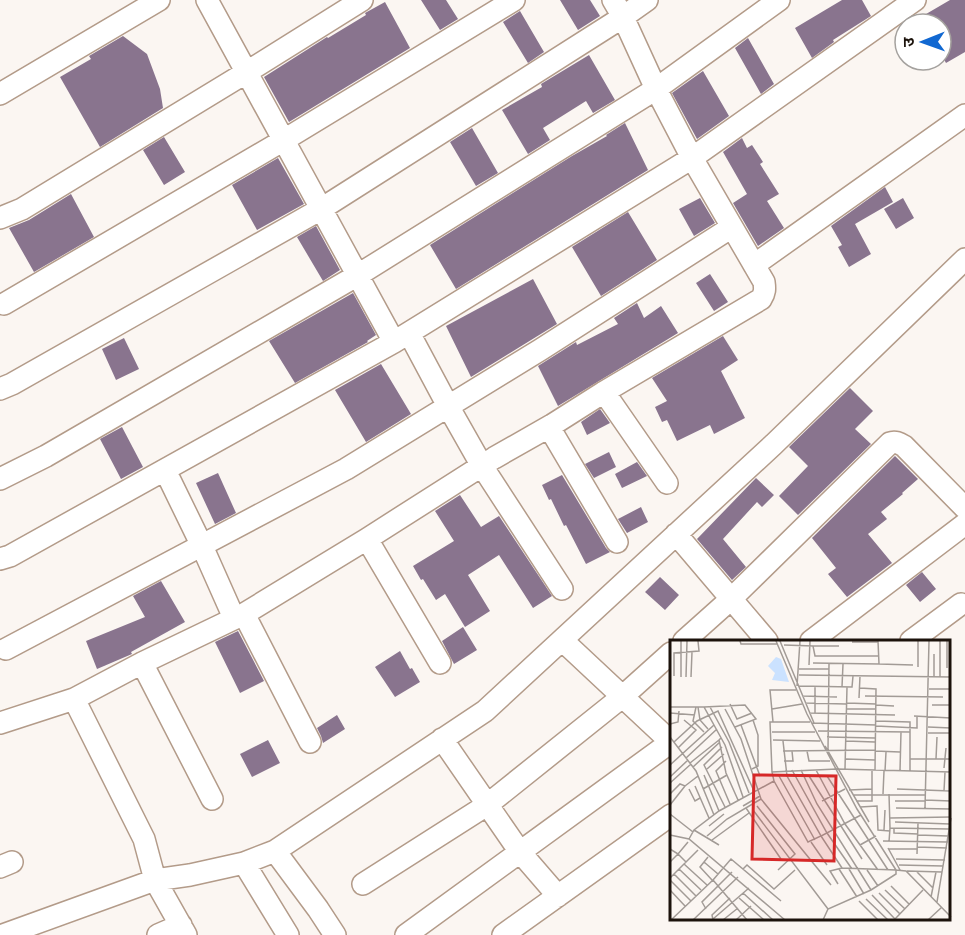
<svg xmlns="http://www.w3.org/2000/svg" width="965" height="935" viewBox="0 0 965 935" font-family="'Noto Sans','Noto Sans Devanagari',sans-serif">
<rect width="100%" height="100%" fill="#fbf6f2"/>
<path fill="#89748e" d="M421 0H446L458 19 440 30Z
M560 0H590L600 16 578 30Z
M842 0H862L871 16 833 40 834 42 812 58 795 28Z
M950 0H965V52L946 63 941 54V24H909Z
M385 2 410 48 289 122 264 77 327 37 328 38 366 15 365 13Z
M520 11 544 52 528 63 503 22Z
M123 36 147 54 160 89 163 108 100 147 60 77 91 59 89 56Z
M748 38 774 84 761 94 735 48Z
M589 55 615 100 593 113 586 101 543 128 550 140 528 154 502 110 542 87 541 84Z
M703 71 729 116 697 139 672 93Z
M625 123 648 170 456 289 430 245 572 156 607 136 606 135Z
M472 128 498 173 476 186 450 142Z
M164 137 185 172 164 185 143 150Z
M742 138 747 148 752 145 763 162 760 164 779 194 767 201 784 228 758 246 733 203 747 194 723 152Z
M278 158 304 204 257 230 232 185Z
M885 187 893 202 855 224 871 254 849 267 838 247 842 245 831 226Z
M71 194 94 237 34 272 9 228 29 220Z
M700 198 715 223 694 236 679 209Z
M903 198 914 218 896 229 884 209Z
M628 212 657 260 601 296 572 247Z
M316 226 340 270 323 281 297 237Z
M710 274 728 302 714 311 696 283Z
M533 279 557 324 471 377 446 326Z
M353 293 376 335 367 341 368 342 295 383 269 341Z
M637 303 644 318 661 306 678 333 558 406 538 366 576 342 577 345 618 324 614 318Z
M723 336 738 360 721 371 745 418 714 434 710 425 677 441 667 420 662 422 655 407 667 401 652 378Z
M124 338 139 369 116 380 102 349Z
M381 364 411 414 366 442 335 390Z
M850 388 873 411 855 429 871 444 798 515 779 496 808 466 789 447Z
M600 409 610 423 587 435 581 422Z
M122 427 143 467 121 479 100 439Z
M609 452 616 467 594 478 585 464Z
M895 456 918 479 902 493 903 494 881 512 887 519 868 534 892 563 847 597 828 574 836 568 812 538Z
M637 462 647 476 622 488 615 474Z
M218 473 236 513 215 524 196 483Z
M562 475 606 548 610 552 586 564 566 525 564 526 551 499 549 500 542 485Z
M756 478 774 495 762 507 757 502 723 539 746 567 732 580 697 539Z
M460 495 481 527 499 516 552 596 533 608 499 555 468 575 490 611 465 627 445 594 436 600 423 579 421 580 413 566 454 541 435 511Z
M641 507 648 522 627 533 618 519Z
M922 572 936 589 920 602 906 585Z
M660 577 679 595 665 610 645 592Z
M161 581 185 622 131 652 132 654 97 669 86 641 145 617 133 596Z
M463 627 477 650 454 664 442 641Z
M238 631 264 681 240 693 215 642Z
M400 651 410 669 412 668 420 682 395 697 375 667Z
M337 715 345 729 323 743 321 736 317 728Z
M268 740 280 763 252 777 240 754Z"/>
<g fill="none" stroke-linecap="round" stroke-linejoin="round">
<g stroke="#b39b89" stroke-width="24">
<path id="street" d="M207 0 394 342
M613 0 623 17 656 89 692 158 915 0
M0 94 159 0
M0 218 22 209 247 72 362 0
M754 265 965 115
M4 304 284 140 514 0
M409 333 448 406 482 466 562 589
M0 389 12 384 321 209 623 17 647 0
M604 392 667 483
M549 427 617 542
M165 470 202 546 234 618
M0 479 46 456 358 275 656 89 779 0
M676 534 767 641
M367 539 440 663
M0 559 10 556 394 342 692 158 764 282C765 289 765 293 761 299L604 392 552 425 494 458 367 539 244 614 142 663 74 699
M244 614 310 742
M562 640 671 742
M684 641 731 599 890 443C895 441 899 443 904 446L965 508
M811 641 965 524
M911 641 961 604
M6 649 346 469 540 350 732 227
M142 663 212 799
M0 723 74 699 144 839 155 880 186 935
M442 739 520 852 558 896
M275 851 318 909 335 935
M244 863 288 935
M0 867 12 862
M363 884 487 805 622 697 671 653
M3 935 155 880 190 875 244 863 275 851 485 711 774 444 965 259
M158 935 181 925
M406 935 671 742
M503 935 671 815"/>
</g>
<use href="#street" stroke="#fff" stroke-width="21"/>
</g>
<g transform="translate(670 640)">
<rect width="280" height="280" fill="#fbf6f2"/>
<path d="M106 17 111 19 119 42 102 40 105 33 98 26Z" fill="#cbe2ff"/>
<path fill="none" stroke="#a29b96" stroke-width="1.5" d="M70 1 71 4H107M106 1 137 74 187 169 226 230 236 231 281 277M110 1 144 83M270 1V37M277 1V28M182 2H208M114 5 143 6 145 16H208M143 6H169M264 14V37M143 23 209 24 208 1M209 24 243 25M139 25 140 1M248 27V1M129 29H159M129 35 281 37M4 36V13L29 11 28 1M11 37V1M16 37 17 1M21 37 22 12M127 46 130 1M129 46 182 47 183 36M145 46V73M172 47 173 24M190 48 206 49 205 131M259 49H281M132 56 167 57M195 56 273 57M189 58 190 36M135 63 176 64M177 63 206 64M60 64 67 79 82 73M206 65 224 66M262 65H281M0 67H34L55 105 73 157M26 67 23 81 34 92M28 67 30 80 38 89M34 67 75 65 86 79 65 87M40 67 59 102 79 153M55 69 71 99 91 159 161 245M102 69 132 64M176 69H206M0 73 25 75M139 73 225 75M244 76 281 78M206 81 240 82V131M103 82 100 50H126M142 83 206 85M0 84 8 82 9 71M71 85 90 136M206 86 247 88V77M258 87 281 88M148 91 240 92M102 92H145M258 93H281M0 97 26 131 44 175M157 97 205 98M51 98 49 100 56 133 68 160M103 100 150 101M176 101 205 102M4 102 27 81 48 71 84 151M155 106 199 182M52 107 34 125 55 167M8 108 26 90 14 80M158 110 159 24M113 111 205 110M137 111 139 121H160M205 111 230 112M16 118 47 89M176 119 205 120M240 119H281M266 119 267 97M56 121 46 131 60 164M114 121H123L122 111M20 123 49 100M0 125 44 85M23 127 50 102M274 128 276 108M37 129 54 114M82 129 88 126V95L83 80M175 129 177 47M122 130 157 193 182 229M131 130 147 164 201 250M146 130 175 184 208 230M215 131 216 112M230 131 231 92M102 132 100 82H140M34 135 49 171M109 136 145 200M139 136 192 219M157 136 218 230M0 137 18 120M104 141 138 202 151 196 117 136 113 101M0 143 21 124M25 146 39 178M19 149 25 161 30 158M33 149 57 135M227 149 281 151M179 150 202 149M274 151 275 132M0 154 10 144 15 146 28 136M213 154 214 131M219 154 220 188M183 155H255M255 160 281 161M152 161 175 149M186 161H202V131M225 161H255M0 165 15 146M73 166 90 156M87 166 125 214 108 230M190 167 207 166 208 190 220 191M76 168 111 219M226 168 281 169M255 168 259 1M83 170 158 269M0 174 23 192M220 178 281 177M225 182 280 184M39 186 54 174M224 188V193L248 194M24 190 49 205M214 190 215 170M0 195 19 199 115 280M248 195 278 196M37 196 57 179 91 159M19 199 24 190 49 171 104 141 102 132 167 129 281 132M42 200 79 173M213 201 278 202M141 202 157 225M219 202 220 188 279 189M190 205 206 196M247 207 277 208M218 208 230 230M0 209 8 214 18 202M219 209H247M247 214 248 183M38 217 30 227 42 240M226 219 275 220M0 222 8 214 16 222M34 222 48 234M14 224 37 245M229 225 273 226M9 229 31 250M73 229 77 225 104 249 125 230M169 229 187 257M179 229 194 254M197 230 208 246M237 231 272 232M247 232 263 248M4 234 26 256M0 238 28 210M0 240 21 261M168 244 160 231 172 228M221 246 239 264M0 250 15 266M215 250 235 269M73 253 103 280M209 253 230 274M202 255 225 279M261 257 266 232M69 258 94 280M196 259 218 280M189 261 208 280M267 262 281 178M36 269 32 262 62 232M43 279 79 248M1 280 43 240M23 280 68 237M43 280 42 275 60 258M53 280 68 268M66 280 81 266M77 280 43 240 61 219 111 261M153 280 158 269 201 250 226 234V230L172 228 151 196 191 175M224 280 253 250M258 280 272 267"/>
<path fill="#d62828" fill-opacity="0.15" stroke="#d62828" stroke-width="3" d="M84 135 166 136 164 221 82 219Z"/>
<rect width="280" height="280" fill="none" stroke="#1c130c" stroke-width="3"/>
</g>
<g transform="translate(923 42) rotate(269)"><circle r="28" fill="#ffffff" stroke="#a4a19e" stroke-width="1.5"/>
<path d="M0-4.5L10 22L0 15L-10 22Z" fill="#1168d1"/>
<text y="-9" font-size="16" font-weight="bold" text-anchor="middle" fill="#1c130c">उ</text>
</g>
</svg>
